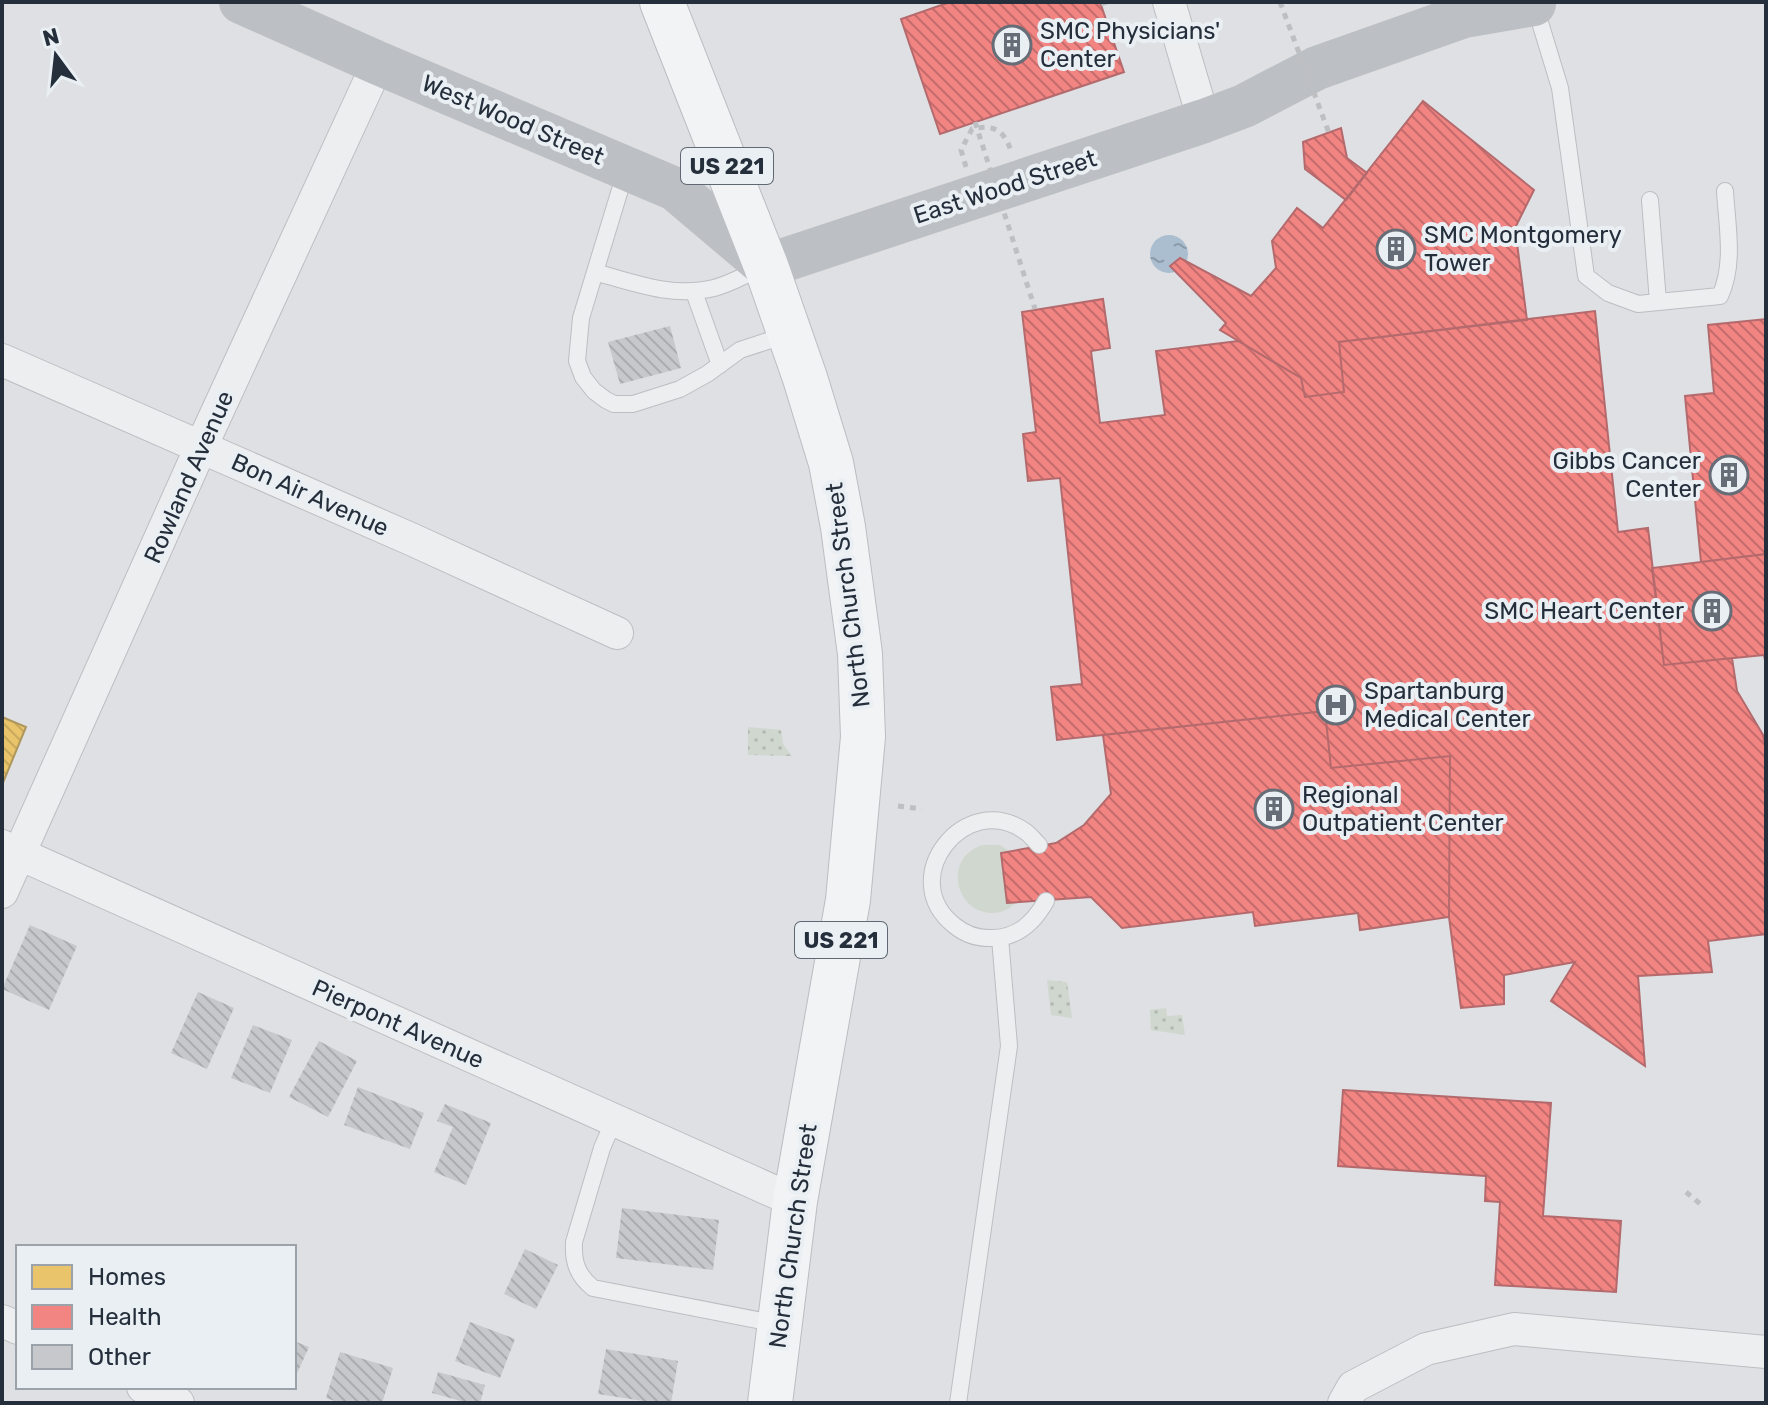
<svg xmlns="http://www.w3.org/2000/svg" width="1768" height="1405" viewBox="0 0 1768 1405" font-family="Rubik,sans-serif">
<defs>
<pattern id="garden-dots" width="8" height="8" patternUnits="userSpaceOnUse" patternTransform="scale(2)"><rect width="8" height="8" fill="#cfd7ce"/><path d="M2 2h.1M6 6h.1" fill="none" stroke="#b2b9b2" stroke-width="1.8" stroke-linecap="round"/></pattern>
<pattern id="water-ripples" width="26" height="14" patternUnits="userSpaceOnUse" patternTransform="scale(2)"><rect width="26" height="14" fill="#aabed0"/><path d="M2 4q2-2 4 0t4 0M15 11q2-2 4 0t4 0" fill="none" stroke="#8a9baa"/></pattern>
<pattern id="homes-back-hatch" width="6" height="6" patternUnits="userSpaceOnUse" patternTransform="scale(2)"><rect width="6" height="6" fill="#e9c46a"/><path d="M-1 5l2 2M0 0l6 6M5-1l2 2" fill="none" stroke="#c8a95d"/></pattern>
<pattern id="health-back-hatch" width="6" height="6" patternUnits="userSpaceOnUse" patternTransform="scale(2)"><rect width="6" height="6" fill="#f28482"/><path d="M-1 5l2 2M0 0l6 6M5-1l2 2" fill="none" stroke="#c46c6c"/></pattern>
<pattern id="building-back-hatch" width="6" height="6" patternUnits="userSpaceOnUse" patternTransform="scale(2)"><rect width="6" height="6" fill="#c6c8cb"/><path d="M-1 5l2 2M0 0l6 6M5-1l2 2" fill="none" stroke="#aaacaf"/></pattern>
</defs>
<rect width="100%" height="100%" fill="#dee0e3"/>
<path fill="#cfd7ce" d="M1000 845 1009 851 1001 853 1007 902H1016C1012 906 1006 911 1000 912 959 921 940 861 980 846 986 844 994 845 1000 845Z"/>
<path fill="url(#garden-dots)" d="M748 727 781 730 783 744 792 756 748 755Z
M1047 980 1067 982 1072 1018 1051 1015Z
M1166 1008 1167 1016 1182 1015 1185 1035 1151 1030 1150 1010Z"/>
<path fill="url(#water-ripples)" d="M1150 254a19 19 0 1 1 38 0a19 19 0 1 1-38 0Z"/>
<path fill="url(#homes-back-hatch)" stroke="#ae975c" stroke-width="2" d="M2 717 26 727 2 785Z"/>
<path fill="url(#health-back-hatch)" stroke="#b46a6d" stroke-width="2" d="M950 2H1100L1124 72 940 134 901 19Z
M1423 101 1534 190 1515 228 1527 320 1339 342 1344 392 1305 397 1301 378 1220 330 1226 323 1170 266 1180 258 1251 296 1276 268 1272 241 1297 208 1323 228Z
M1341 128 1347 158 1367 173 1346 200 1305 169 1303 142Z
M1103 299 1110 348 1091 351 1100 423 1165 415 1156 351 1238 341 1301 378 1305 397 1344 392 1339 342 1595 311 1618 532 1648 528 1664 665 1732 658 1737 691 1763 735 1766 748V934L1708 941 1712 972 1638 976 1645 1066 1551 1001 1575 962 1504 975V1004L1461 1008 1449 917 1450 756 1331 768 1325 711 1057 740 1051 687 1082 684 1060 478 1028 481 1023 434 1036 432 1022 312Z
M1766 319V554L1701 562 1685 396 1714 393 1708 325Z
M1766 554V665L1764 655 1664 665 1652 568Z
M1325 711 1331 768 1450 756 1449 917 1360 930 1358 913 1255 926 1253 912 1122 928 1091 897 1007 903 1001 853 1056 843 1084 825 1111 794 1103 735Z
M1343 1090 1551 1103 1543 1216 1621 1221 1616 1292 1495 1285 1500 1202 1485 1201 1486 1176 1338 1166Z"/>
<path fill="url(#building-back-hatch)" d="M670 326 681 368 620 384 608 342Z
M30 925 77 946 49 1010 2 989Z
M198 992 234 1008 207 1069 171 1053Z
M253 1025 292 1040 270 1093 231 1078Z
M319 1041 357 1061 328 1117 289 1097Z
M358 1087 424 1113 410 1149 344 1125Z
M445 1104 491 1123 466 1185 434 1172 453 1127 437 1121Z
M622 1208 719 1220 713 1270 616 1258Z
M525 1249 558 1265 536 1309 504 1294Z
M470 1322 515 1339 500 1378 455 1361Z
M294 1341 309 1347 294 1380Z
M606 1349 678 1361 671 1403H656L598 1394Z
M340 1352 393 1368 382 1403H341L326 1398Z
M438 1372 485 1385 480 1403H468L432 1393Z"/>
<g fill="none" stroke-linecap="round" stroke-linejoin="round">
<g stroke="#bcbec1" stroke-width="18">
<path id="lane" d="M1535 6 1560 88 1586 276 1608 293 1638 304 1720 296C1735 264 1727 226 1725 191
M626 170 581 318 577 361 583 377 594 391 606 400 614 404H633L680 389 707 374 740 350 789 334
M1650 200 1658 302
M595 272C634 283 673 298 714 288 730 284 745 275 761 268
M694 292 720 365
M1039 845C1035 841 1031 836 1026 832 966 788 894 879 955 926 965 934 976 938 989 938 1016 939 1033 924 1046 901
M614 1120 602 1148 574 1242C573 1262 577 1275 593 1288L778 1324
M958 1403 1009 1046 1000 938"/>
</g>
<g stroke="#bcbec1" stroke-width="34">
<path id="street" d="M1169 2 1204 121
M2 360 413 540 617 633
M2 846 795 1201
M2 892 201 447 378 63
M2 1321 18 1328
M143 1387 178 1403
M1344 1403 1353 1387 1426 1349 1514 1329 1766 1352"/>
</g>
<g stroke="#babdc1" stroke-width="46">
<path id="primary" d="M662 2 766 266 805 378 831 463 843 527 860 654 863 737 848 900 795 1201 770 1403"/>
</g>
<path stroke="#bdbfc3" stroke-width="5" stroke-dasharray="6 6" stroke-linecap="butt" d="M1101 4 1107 2
M966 167 961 150 972 129C994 124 1004 130 1011 151
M898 806 922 809
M1686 1192 1704 1207"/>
<use href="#lane" stroke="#edeef0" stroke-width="16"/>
<use href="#street" stroke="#edeef0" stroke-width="32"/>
<path stroke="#bcbfc3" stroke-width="44" d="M241 2 378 63 675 189 766 266 1204 121 1244 106 1317 68 1464 16 1534 4"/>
<use href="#primary" stroke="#f2f3f4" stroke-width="44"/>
<path stroke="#bdbfc3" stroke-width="5" stroke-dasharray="6 6" stroke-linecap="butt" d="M1280 2 1329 133
M975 122 1035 309"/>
</g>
<defs>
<g id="building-ring" transform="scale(2)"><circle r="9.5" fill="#eaeff4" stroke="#666d76" stroke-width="1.5"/><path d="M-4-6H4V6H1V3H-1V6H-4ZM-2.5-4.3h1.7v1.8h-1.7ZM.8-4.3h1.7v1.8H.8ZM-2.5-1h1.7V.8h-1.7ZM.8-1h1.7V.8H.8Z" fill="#666d76"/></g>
<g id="hospital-ring" transform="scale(2)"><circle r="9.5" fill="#eaeff4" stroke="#666d76" stroke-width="1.5"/><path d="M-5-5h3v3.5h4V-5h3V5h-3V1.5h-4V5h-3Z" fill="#666d76"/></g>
</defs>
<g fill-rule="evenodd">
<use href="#building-ring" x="1012" y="45"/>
<use href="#building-ring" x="1396" y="249"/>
<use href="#building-ring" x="1729" y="475"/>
<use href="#building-ring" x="1712" y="611"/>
<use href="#hospital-ring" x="1336" y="705"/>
<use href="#building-ring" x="1274" y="809"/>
</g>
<g text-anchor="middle" stroke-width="8" stroke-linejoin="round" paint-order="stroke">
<g fill="#eaeff4" stroke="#606973" stroke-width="2">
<rect x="681" y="148" width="92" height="36" rx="6"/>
<rect x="795" y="922" width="92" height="36" rx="6"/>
</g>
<g font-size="22" font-weight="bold" fill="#252f3c">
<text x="727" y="174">US 221</text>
<text x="841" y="948">US 221</text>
</g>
<g font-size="24" fill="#252f3c" stroke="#eaeff4" text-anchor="start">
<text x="1040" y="39">SMC Physicians'<tspan x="1040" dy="28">Center</tspan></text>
<text x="1424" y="243">SMC Montgomery<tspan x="1424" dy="28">Tower</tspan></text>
<text x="1701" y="469" text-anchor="end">Gibbs Cancer<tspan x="1701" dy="28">Center</tspan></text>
<text x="1684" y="619" text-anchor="end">SMC Heart Center</text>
<text x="1364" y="699">Spartanburg<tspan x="1364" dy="28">Medical Center</tspan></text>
<text x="1302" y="803">Regional<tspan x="1302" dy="28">Outpatient Center</tspan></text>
</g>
<g font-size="24" fill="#252f3c" stroke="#eaeff4">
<text transform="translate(513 120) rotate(23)" y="8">West Wood Street</text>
<text transform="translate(1005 187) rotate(-18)" y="8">East Wood Street</text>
<text transform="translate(189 477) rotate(-66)" y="8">Rowland Avenue</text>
<text transform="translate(310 495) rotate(24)" y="8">Bon Air Avenue</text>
<text transform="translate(848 595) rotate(-97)" y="8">North Church Street</text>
<text transform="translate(398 1024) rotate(24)" y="8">Pierpont Avenue</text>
<text transform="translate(793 1236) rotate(-82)" y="8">North Church Street</text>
</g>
</g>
<rect width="1768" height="1405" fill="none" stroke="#252f3c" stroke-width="8"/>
<rect x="16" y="1245" width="280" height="144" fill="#eaeff4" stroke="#9ba2aa" stroke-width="2"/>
<rect x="32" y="1265" width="40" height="24" fill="#e9c46a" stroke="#9ba2aa" stroke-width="2"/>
<text x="88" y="1285" font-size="24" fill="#252f3c">Homes</text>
<rect x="32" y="1305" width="40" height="24" fill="#f28482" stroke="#9ba2aa" stroke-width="2"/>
<text x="88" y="1325" font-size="24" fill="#252f3c">Health</text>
<rect x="32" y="1345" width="40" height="24" fill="#c6c8cb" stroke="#9ba2aa" stroke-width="2"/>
<text x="88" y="1365" font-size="24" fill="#252f3c">Other</text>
<g transform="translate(56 56) rotate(345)" stroke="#eaeff4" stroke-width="6" paint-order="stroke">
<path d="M0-6L14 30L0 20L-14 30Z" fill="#252f3c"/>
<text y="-12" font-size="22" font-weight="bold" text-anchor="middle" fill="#252f3c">N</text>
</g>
</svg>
